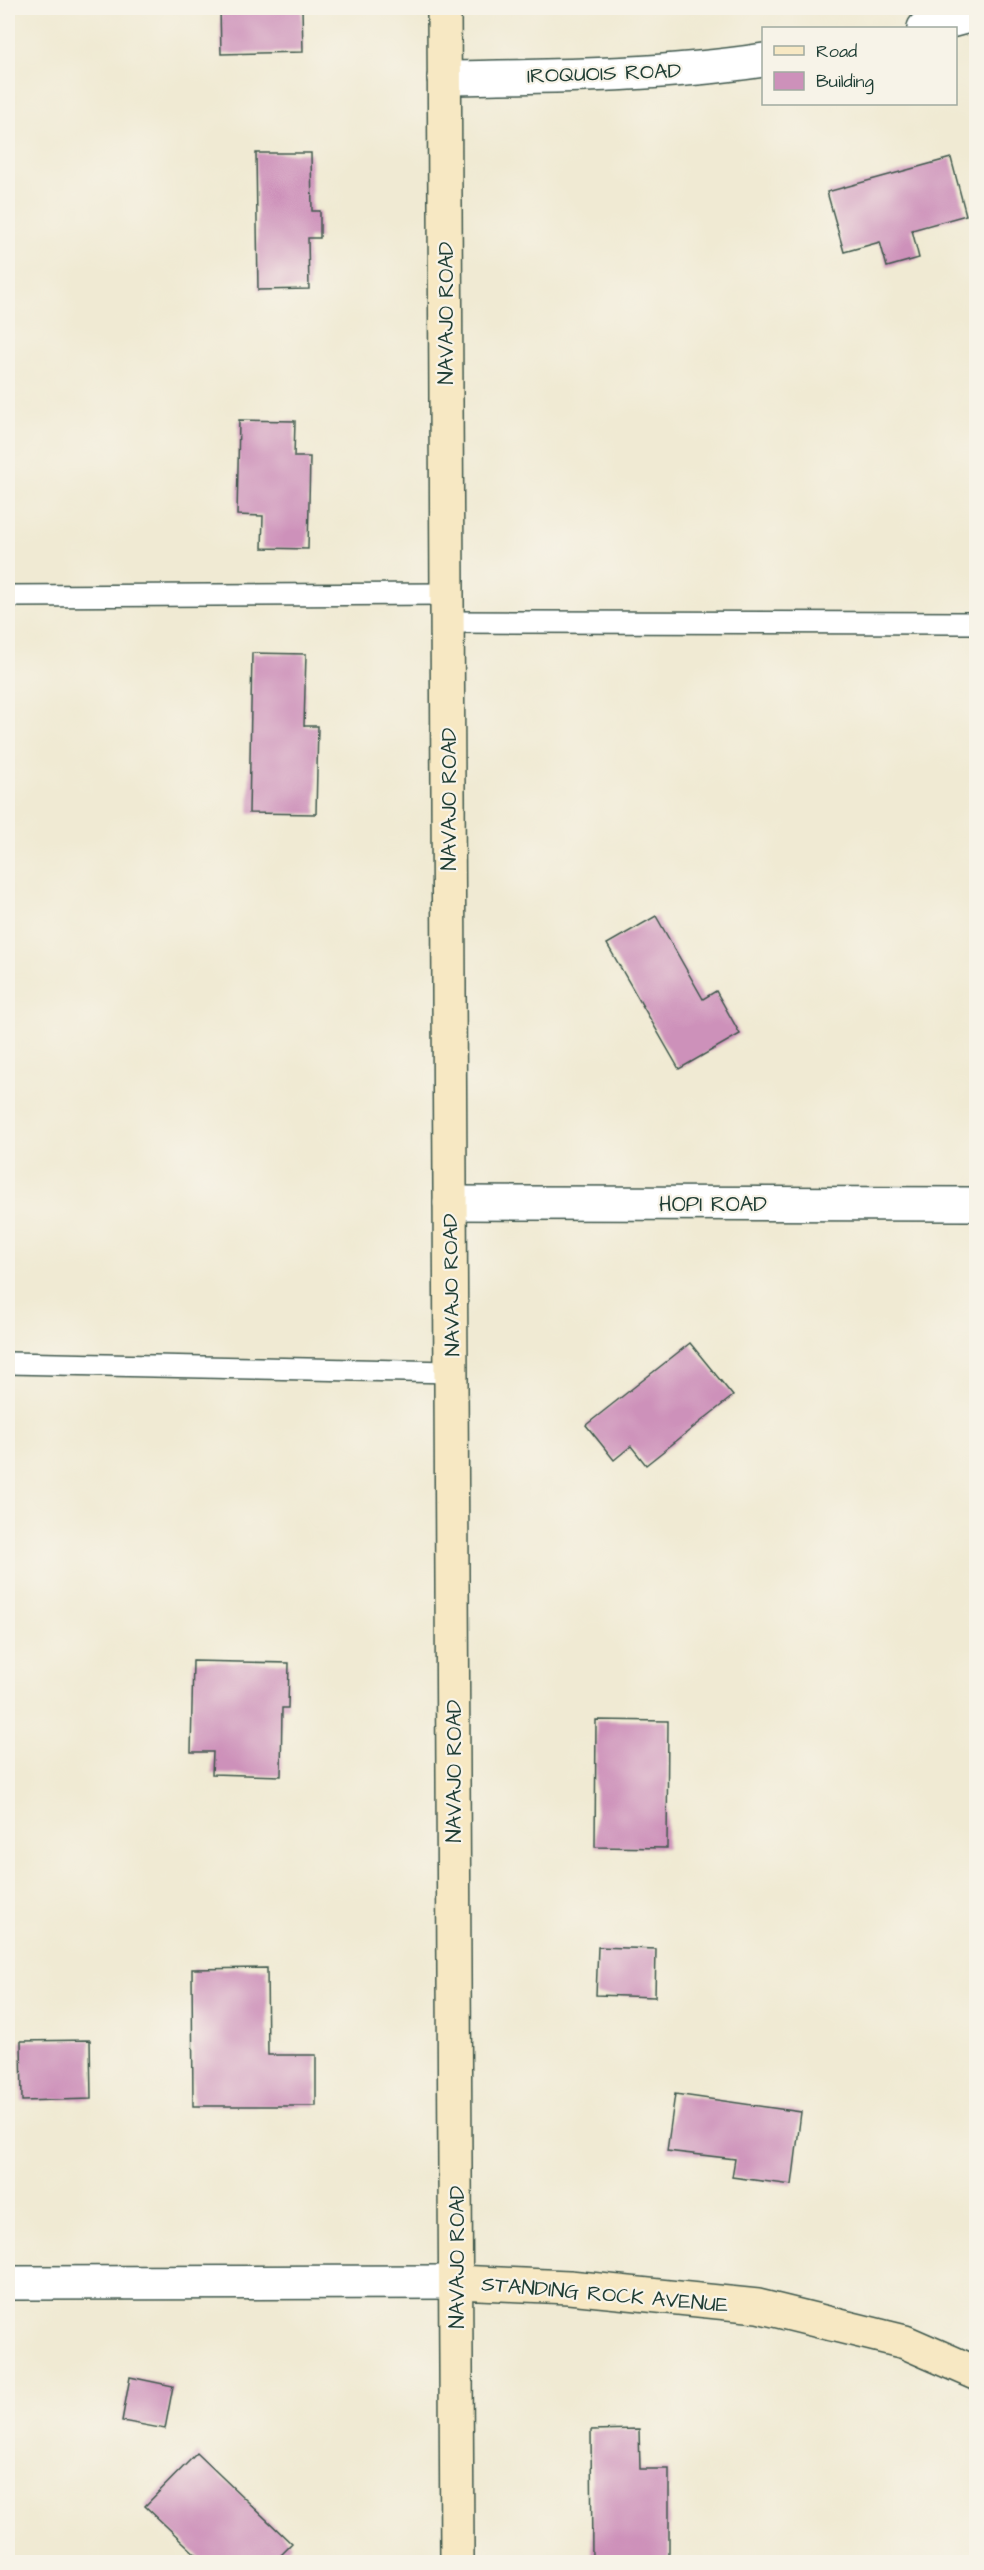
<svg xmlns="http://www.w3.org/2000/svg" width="984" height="2570" viewBox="0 0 984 2570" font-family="'Architects Daughter',sans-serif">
<rect width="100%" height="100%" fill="#f7f3e8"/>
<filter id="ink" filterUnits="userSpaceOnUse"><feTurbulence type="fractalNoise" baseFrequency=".0167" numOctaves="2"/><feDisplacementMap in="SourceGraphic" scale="12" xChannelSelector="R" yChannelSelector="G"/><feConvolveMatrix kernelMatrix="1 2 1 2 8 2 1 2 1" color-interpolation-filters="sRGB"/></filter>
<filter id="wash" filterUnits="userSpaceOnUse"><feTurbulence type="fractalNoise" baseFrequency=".008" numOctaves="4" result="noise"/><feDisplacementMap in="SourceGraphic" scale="24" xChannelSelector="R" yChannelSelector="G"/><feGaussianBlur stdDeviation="1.35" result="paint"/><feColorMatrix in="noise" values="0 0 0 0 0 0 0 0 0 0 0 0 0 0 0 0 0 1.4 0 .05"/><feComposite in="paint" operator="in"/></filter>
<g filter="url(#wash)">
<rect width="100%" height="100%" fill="#f0ead3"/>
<g id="blocks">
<path fill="#cd91ba" d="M220 8H302L303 52 221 54Z
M256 153H311L312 211H320V238H308L309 289 258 290Z
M951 158 966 215 912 230 919 258 887 267 880 242 844 252 827 192Z
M239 420 295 421 294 457H310L308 549 262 548 263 516 237 515Z
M252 653 306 654 304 726H318L316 814 249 813Z
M656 916 703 999 716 991 740 1034 679 1069 607 944Z
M690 1343 733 1396 646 1465 631 1446 614 1460 586 1425Z
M193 1661 289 1663 288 1708H282L281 1776 212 1774 213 1752H191Z
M596 1720 668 1721 667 1848 595 1847Z
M598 1947 656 1949 655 1997 596 1995Z
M267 1968 268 2055H316V2106H193L192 1969Z
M90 2040 91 2099 22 2101 21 2041Z
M675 2094 801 2112 792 2185 732 2177 735 2159 667 2151Z
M130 2377 173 2386 165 2429 122 2421Z
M639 2429 640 2469H669V2562H592L591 2430Z
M197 2453 292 2544 274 2562H204L145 2506Z"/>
</g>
</g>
<g filter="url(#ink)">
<use href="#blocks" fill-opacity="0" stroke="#3e574c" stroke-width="1.5"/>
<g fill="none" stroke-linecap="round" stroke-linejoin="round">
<g stroke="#3e574c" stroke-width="24">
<path id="lane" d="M8 596 448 594
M448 622 976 623
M8 1363 452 1372"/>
</g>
<g stroke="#3e574c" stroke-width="36">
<path id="street" d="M924 28 976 14
M444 78C551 76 658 76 764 60
M450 1203 976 1204
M8 2283 457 2282"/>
</g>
<g stroke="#3e574c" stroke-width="36">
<path id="secondary" d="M444 8 457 2562
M457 2282 569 2287 758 2306 905 2342 976 2373"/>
</g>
<use href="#lane" stroke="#fff" stroke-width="21"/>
<use href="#street" stroke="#fff" stroke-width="33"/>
<use href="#secondary" stroke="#f7e8c3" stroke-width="33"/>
</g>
</g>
<g text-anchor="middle" stroke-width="4.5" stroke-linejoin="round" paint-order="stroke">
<g font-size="21" fill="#1f3d34" stroke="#f7f3e8">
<text transform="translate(604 73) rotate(-2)" y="7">IROQUOIS ROAD</text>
<text transform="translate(446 313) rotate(-90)" y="7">NAVAJO ROAD</text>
<text transform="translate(449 799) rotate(-90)" y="7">NAVAJO ROAD</text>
<text x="713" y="1211">HOPI ROAD</text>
<text transform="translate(451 1285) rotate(-91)" y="7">NAVAJO ROAD</text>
<text transform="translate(454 1771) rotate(-90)" y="7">NAVAJO ROAD</text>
<text transform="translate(457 2257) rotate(-90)" y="7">NAVAJO ROAD</text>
<text transform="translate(605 2294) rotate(5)" y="7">STANDING ROCK AVENUE</text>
</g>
</g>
<rect width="984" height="2570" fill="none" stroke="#f7f3e8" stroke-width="30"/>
<rect x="762" y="27" width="195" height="78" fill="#f7f3e8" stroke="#a1aaa0" stroke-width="1.5"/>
<rect x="774" y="46" width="30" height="9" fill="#f7e8c3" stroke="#a1aaa0" stroke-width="1.5"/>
<text x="816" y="57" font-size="18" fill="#1f3d34">Road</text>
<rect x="774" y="72" width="30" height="18" fill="#cd91ba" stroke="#a1aaa0" stroke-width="1.5"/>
<text x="816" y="87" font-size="18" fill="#1f3d34">Building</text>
</svg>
